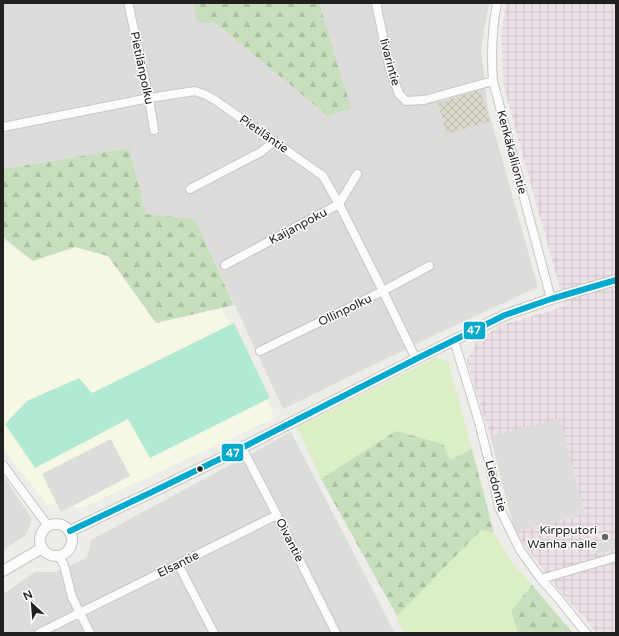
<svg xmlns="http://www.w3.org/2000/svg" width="619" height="636" viewBox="0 0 619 636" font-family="'Varela Round',sans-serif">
<defs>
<pattern id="industrial-grid" width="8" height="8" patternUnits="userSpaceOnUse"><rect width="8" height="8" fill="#ece1e8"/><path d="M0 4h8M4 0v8" fill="none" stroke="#cac1c7"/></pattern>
<pattern id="construction-cross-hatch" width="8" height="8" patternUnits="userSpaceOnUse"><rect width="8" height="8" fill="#d9d8ca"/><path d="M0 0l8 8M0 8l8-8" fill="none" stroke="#bab9ad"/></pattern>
<pattern id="forest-firs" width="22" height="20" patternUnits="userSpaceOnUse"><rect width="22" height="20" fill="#c8dfbd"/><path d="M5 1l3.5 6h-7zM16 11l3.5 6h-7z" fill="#acbfa2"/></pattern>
</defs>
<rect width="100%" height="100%" fill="#eeede9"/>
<path fill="#dddcda" d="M3 3H489L481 50 488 109 538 287 445 330 283 409 195 219 146 214 129 148 3 169Z
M560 418 585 514 515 532 490 436Z
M291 432 395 633H3V594L35 572H56L87 558 91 540Z
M3 475 32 519 26 535 3 550Z"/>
<path fill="url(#industrial-grid)" d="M506 3H616V633H596L589 623 557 588 515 532 585 514 560 418 490 436 467 361 477 340 502 325 565 306 504 88 501 36Z"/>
<path fill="#f7f7e5" d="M3 240 33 261 75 247 108 256 156 323 222 308 275 418 82 508 47 504 3 449Z"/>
<path fill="#dcdcda" d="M111 439 130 476 61 512 42 474Z
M616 539V548L596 554 593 545Z"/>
<path fill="url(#construction-cross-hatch)" d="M480 90 490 121 447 134 438 103Z"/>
<path fill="#dbeec6" d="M435 358 448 361 472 449 450 460 396 431 321 479 297 427Z
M481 530 494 533 511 561 532 585 511 611 518 633H405L400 627 397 616Z"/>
<path fill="url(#forest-firs)" d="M193 3H319L351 108 328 116 217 24 197 21Z
M129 148 146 214 195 219 234 305 156 323 108 256 75 247 33 261 3 237V169Z
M396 431 443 444 450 460 472 449 494 533 481 530 397 616 321 479Z
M532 585 573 633H518L511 611Z"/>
<path fill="#b2e9d2" d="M234 323 270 398 150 458 128 419 35 468 5 424 27 401 79 378 92 393Z"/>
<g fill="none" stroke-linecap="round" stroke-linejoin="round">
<g stroke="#c7c6c5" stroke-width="10">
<path id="minor" d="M376 3 390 70 399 94 406 101 424 100 493 81
M497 3C492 29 491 55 493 81L551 299
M129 7 149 98 154 130
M3 127 149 98 195 91 206 95 215 100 323 176 339 204 383 291 416 359
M190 189 261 152 274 141
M225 265 339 204 357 174
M454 340 479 422 489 462 499 507 520 550 541 579 558 598 586 633
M260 351 383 291 429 266
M242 448 277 515 336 633
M3 465 48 526
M59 556 64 565 72 597 90 633
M178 564 214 633
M541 579 616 557
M39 633 277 515"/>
</g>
<g stroke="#c7c6c5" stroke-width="12">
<path id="tertiary" d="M40 540a16 16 0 1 1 32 0a16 16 0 1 1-32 0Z
M70 531 152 492 230 454 416 359 505 315 551 299 616 280
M3 571 42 548"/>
</g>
<use href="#minor" stroke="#fcfcfc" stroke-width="8"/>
<use href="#tertiary" stroke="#fcfcfc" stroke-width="10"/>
<g stroke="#fff" stroke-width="9">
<path id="bus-1" d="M70 531 152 492 230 454 416 359 505 315 551 299 616 280"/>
</g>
<use href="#bus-1" stroke="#00a9ce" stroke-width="6"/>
</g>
<circle fill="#202020" stroke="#fff" stroke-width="1.5" cx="200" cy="469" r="3.5"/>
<circle fill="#686866" stroke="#fff" stroke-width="1.5" cx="605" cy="537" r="4"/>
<g text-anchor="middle" stroke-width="3" stroke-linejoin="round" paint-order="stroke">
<g font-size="12" fill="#202020" stroke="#fff">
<text transform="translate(390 62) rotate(75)" y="4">Iivarintie</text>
<text transform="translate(142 68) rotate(78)" y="4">Pietilänpolku</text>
<text transform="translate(264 134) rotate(35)" y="4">Pietiläntie</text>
<text transform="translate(512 152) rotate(75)" y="4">Kenkäkalliontie</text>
<text transform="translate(298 226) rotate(-28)" y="4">Kaijanpoku</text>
<text transform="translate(345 310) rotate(-26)" y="4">Ollinpolku</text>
<text transform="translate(496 486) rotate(75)" y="4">Liedontie</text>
<text transform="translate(290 540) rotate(63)" y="4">Oivantie</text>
<text transform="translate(178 564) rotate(-26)" y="4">Elsantie</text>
</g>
<g font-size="12" fill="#202020" stroke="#fff" text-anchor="end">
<text x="597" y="534">Kirpputori<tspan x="597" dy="14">Wanha nalle</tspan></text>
</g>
</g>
<g stroke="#fff" stroke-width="1.5">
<rect x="463" y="321" width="23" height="19" rx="4" fill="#00a9ce"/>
<rect x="221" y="443" width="23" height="19" rx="4" fill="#00a9ce"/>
</g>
<g font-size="11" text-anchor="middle" font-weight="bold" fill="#fff">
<text x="474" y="334">47</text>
<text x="233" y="457">47</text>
</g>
<rect width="619" height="636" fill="none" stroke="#202020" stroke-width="8"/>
<g transform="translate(32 604) rotate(334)" stroke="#ffffff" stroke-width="3" paint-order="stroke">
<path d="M0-3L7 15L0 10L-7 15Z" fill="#202020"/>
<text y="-6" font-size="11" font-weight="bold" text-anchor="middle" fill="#202020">N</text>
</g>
</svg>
